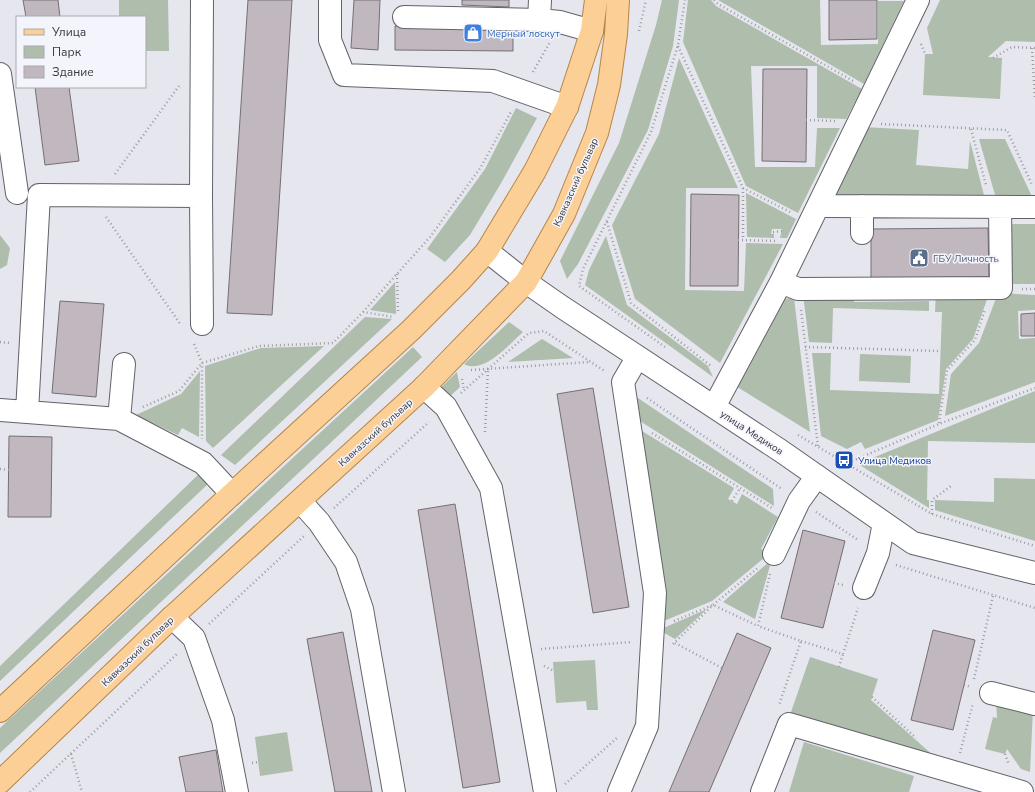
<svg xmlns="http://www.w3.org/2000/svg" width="1035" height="792" viewBox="0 0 1035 792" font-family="'Nunito Sans',sans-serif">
<rect width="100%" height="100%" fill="#e6e6ef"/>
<path fill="#afbdac" d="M119 0H168L169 51H145V17H119Z
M662 0H679L673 46 648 130 578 264 567 279 560 261 619 143 656 25Z
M688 0H711L716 6 862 89 846 119 817 118V66H751L755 167H815L817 128H840L798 213 746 186 683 42Z
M718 0H820L821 45 878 44V1H904L864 84Z
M940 0H1035V42L1006 41 988 57 1002 58 1000 99 923 95 925 54H933L927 28Z
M679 58 738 188H686L685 290 744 291 746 243 783 244 720 363 635 299 612 225 659 134Z
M516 108 537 118 500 185 470 235 445 262 427 249 485 169Z
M863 127 919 130 916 165 968 169 970 141 986 203 829 200Z
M979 139H1005L1035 203 997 202Z
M746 193 796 219 787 238H780L782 229H772L771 234H774V238L747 237Z
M1006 224H1035V284H1006Z
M0 235 10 248 7 265 0 269Z
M606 236 627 305 708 366 713 377 585 285 589 270Z
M395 282 396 314 370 310Z
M936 291H990L973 339 946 369 938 420 865 449 861 442 847 449 821 436 812 353H831L830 390 939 394 942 312H935Z
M854 293V302L929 301V311L833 308 832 343 809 342 803 294Z
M998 293 1035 295V310L1018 311 1019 339 1035 338V382L945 416 951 374 979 343Z
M794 298 810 432 734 385 777 299Z
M365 317 392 319 235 465 221 455Z
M509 322 523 332C509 344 484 375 464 364Z
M542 339 573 358 508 362Z
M324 346 213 448 206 441 205 366 261 348Z
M413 347 422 357 0 753V728Z
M860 354 911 356 910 383 859 381Z
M200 371 199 437 182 428 178 435 136 415 181 394Z
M457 372 460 387 446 400 437 391Z
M1035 391V443L928 441 927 500H929V508L858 464Z
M629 392 773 489 774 506 632 416Z
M634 426 734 488 728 499 737 504 742 494 778 517 761 549 770 553 712 601 659 623Z
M202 471 209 483 0 681V666Z
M994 478 1035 479V541L935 510V500L994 502Z
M769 562H771L755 619 723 602Z
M707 609 675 639 659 630Z
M810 657 878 679 871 700 945 766 790 715Z
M595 660 598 710H587L586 701 556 703 553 662Z
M996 698 1033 709 1030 772 1021 769 1007 749 1005 754 985 749 993 717 997 718Z
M287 732 293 771 260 776 255 737Z
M804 742 914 776 909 792H789Z"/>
<path fill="#c0b8be" stroke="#756f74" d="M23 0H58L60 17H26Z
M248 0H292L272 315 227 313Z
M354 0H380L378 50 351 48Z
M462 0H509V7L462 5Z
M829 0H877V39L829 40Z
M395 26H513V51L395 50Z
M763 69H807L806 162 762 161Z
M35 87H69L79 161 45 165Z
M691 194 739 195 738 286H690Z
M988 228 989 277 871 278V229Z
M60 301 104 304 96 397 52 393Z
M1035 313V336H1021V314Z
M593 388 629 607 593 613 557 394Z
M9 436 52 437 51 517H8Z
M455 504 500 782 463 788 418 510Z
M803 530 845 541 823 628 781 618Z
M933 630 975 640 953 730 911 720Z
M343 632 368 769 372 792H335L307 639Z
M737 633 771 648 709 792H669Z
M216 750 223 792H186L179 757Z"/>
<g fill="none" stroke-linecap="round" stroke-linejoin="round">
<g stroke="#626269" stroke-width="24">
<path id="minor" d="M330 0V40L344 75 493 81 567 107
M404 17 539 20 560 22 592 31
M539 20 540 0
M0 74 17 193
M201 196 202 324
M820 203 826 206 1035 207
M862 206V233
M487 251 526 282 562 307 781 451 913 543 1035 573
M781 282 798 289 1001 288 1000 207
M424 387 446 407 491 488 545 792
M714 407 781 282 918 0
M0 410 119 419 203 463 232 494
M27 412 39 195 201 196 202 0
M119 419 124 364
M300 501 319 522 346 562 362 609 394 792
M774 554 799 501 817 476
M864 588 878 553 884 523
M172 617 194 638 223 720 237 792
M991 693 1035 704
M619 792 647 726 655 593 623 382 637 358
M762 792 789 724 1022 792"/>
</g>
<g stroke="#b68648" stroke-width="24">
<path id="major" d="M0 711 232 494 411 330 461 280 487 251 535 171 567 107 592 31 596 0
M0 782 172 617 424 387 526 282 564 214 597 133 609 85 616 34 618 0"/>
</g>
<path stroke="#9c9ca2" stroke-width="2.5" stroke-dasharray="1 3" stroke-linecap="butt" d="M714 0 718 4 855 82
M639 31 646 0
M921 44 925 54
M678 46 743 188 792 213
M1032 48 1035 99
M993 58 1012 47 1035 48
M533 72 550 42
M806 120 836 121
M881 124 1007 130 1032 185
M971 129 986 185
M115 174 179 86
M743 188V240
M106 217 181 325
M607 222 631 303 711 366
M773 232 783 231
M738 240 778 241
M397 274 398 312
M1022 289H1035
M801 310 818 446
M363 312 430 237 481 167 512 110
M0 342 10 343
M194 344 202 363V439
M665 347 579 286 583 269 651 132 678 45 685 0
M805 347 941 351
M471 370 589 362
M462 379 464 390
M461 393 529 333 544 331 606 372
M647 398 782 489
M143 407 179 391 202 363 259 346 333 343 363 312 394 317
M939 423 947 370 975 340 985 309
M485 432 488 369
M652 433 772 508
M798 435 932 514 1035 546
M845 464 939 424 1035 388
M0 469 9 470
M732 501 740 488
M334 508 429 422
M816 512 858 540
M932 514V500L951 486
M896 565 1035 608
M770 574 758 626 801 641 779 705
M834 583 843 585
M674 621 713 605 758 626
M209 624 304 536
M801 641 843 654 858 608
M675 643 722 668
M673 644 713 605 759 567
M541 649 632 642
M544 666 554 671
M839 667 843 654
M974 679 993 596
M964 685 971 687
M872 697 916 738
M960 753 973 703
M71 754 82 792
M1005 754 1009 765
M252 763 258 762
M565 784 618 737
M30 792 178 653"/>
<use href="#minor" stroke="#fff" stroke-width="22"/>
<use href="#major" stroke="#fbcf95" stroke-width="22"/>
</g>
<defs>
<g id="shop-square" transform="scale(1)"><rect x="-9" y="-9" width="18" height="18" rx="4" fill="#3f7fe0" stroke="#f3f4fc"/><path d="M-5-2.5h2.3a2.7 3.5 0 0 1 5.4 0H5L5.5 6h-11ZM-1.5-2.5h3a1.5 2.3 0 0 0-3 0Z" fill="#fff"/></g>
<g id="civic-square" transform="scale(1)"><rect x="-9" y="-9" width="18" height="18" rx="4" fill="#5c6f8a" stroke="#f3f4fc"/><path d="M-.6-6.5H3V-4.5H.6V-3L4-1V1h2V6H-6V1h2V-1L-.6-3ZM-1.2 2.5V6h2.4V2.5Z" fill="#fff"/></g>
<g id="bus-square" transform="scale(1)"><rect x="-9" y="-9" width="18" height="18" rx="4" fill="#1a4fb4" stroke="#f3f4fc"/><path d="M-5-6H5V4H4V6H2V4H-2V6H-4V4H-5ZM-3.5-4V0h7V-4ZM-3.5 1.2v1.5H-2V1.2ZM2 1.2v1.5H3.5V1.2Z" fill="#fff"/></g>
</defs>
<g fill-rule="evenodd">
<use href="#shop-square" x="473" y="33"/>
<use href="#civic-square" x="919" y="258"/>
<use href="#bus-square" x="844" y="460"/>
</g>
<g text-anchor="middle" stroke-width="3" stroke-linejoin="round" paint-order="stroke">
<g font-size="10" fill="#366cbe" stroke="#f3f4fc" text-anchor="start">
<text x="487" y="37">Мерный лоскут</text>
</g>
<g font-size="10" fill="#39393c" stroke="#f3f4fc">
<text transform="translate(575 182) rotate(-66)" y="4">Кавказский бульвар</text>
<text transform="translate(375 432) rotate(-42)" y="4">Кавказский бульвар</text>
<text transform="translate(752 432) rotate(33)" y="4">улица Медиков</text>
<text transform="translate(137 651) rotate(-44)" y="4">Кавказский бульвар</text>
</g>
<g font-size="10" fill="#4e5e75" stroke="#f3f4fc" text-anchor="start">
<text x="933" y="262">ГБУ Личность</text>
</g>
<g font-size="10" fill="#164399" stroke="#f3f4fc" text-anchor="start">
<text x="858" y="464">Улица Медиков</text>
</g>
</g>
<rect x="16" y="16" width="130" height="72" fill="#f3f4fc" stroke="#a9a9af"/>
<rect x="24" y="29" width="20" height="6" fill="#fbcf95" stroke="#a9a9af"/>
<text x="52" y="36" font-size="12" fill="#39393c">Улица</text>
<rect x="24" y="46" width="20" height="12" fill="#afbdac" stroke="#a9a9af"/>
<text x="52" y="56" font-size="12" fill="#39393c">Парк</text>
<rect x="24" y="66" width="20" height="12" fill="#c0b8be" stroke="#a9a9af"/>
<text x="52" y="76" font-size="12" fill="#39393c">Здание</text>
</svg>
